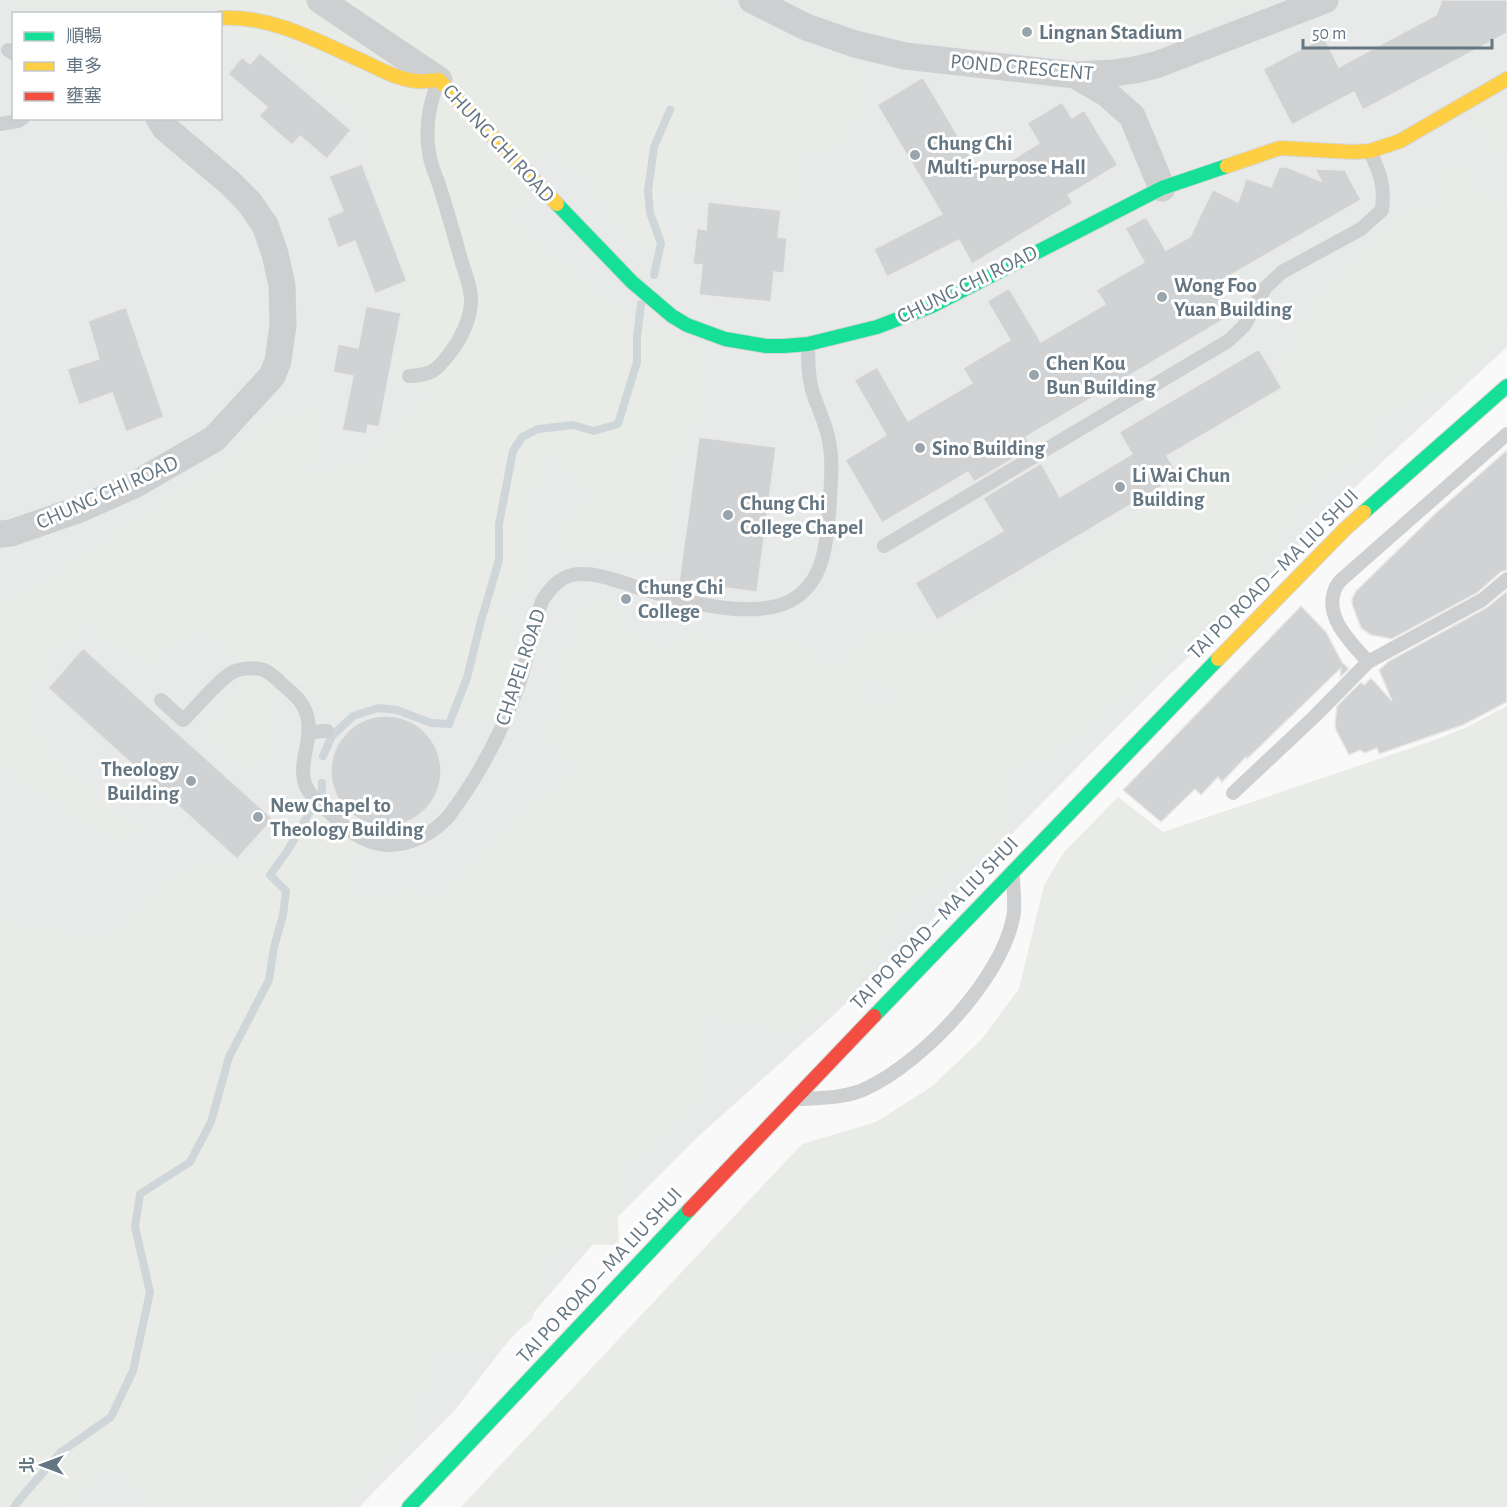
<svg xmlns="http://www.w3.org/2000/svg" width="1507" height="1507" viewBox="0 0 1507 1507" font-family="'Alegreya Sans','Noto Sans TC',sans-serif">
<rect width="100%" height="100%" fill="#f9f9f9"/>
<path fill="#e8e9e9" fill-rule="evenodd" d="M0 0H1507V347L1342 499 1269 579 1155 689 1027 818 915 938 825 1023 702 1133 608 1227 502 1349 455 1410 359 1507H0ZM14 14H220V118H14Z"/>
<path fill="#e8ebe6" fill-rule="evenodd" d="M4 0H480L481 2H523L525 0H714L748 21 785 38 823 53 861 64 860 113 835 152 799 154 801 202 655 187 674 263 631 243 581 172 538 147 513 222 611 306 698 348 709 390 675 466 664 559 629 548 568 554 560 530 592 499 547 450 523 516 529 558 522 591 497 605 525 677 502 683 496 717 453 718 427 708 378 701 335 716C319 699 307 685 284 678L278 687V752L245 773 206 734 251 666 195 626 155 662 97 638 93 622 45 659 25 722 69 773 139 829 120 845 0 765V600L40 583 178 491 217 476 256 427 324 408 307 477 369 458 430 397 378 374 409 339 389 274 370 146 356 116 274 46 221 31 220 14 28 13Z
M789 0H1269L1135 46 1107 53 1078 56 1049 55 908 39 859 28 813 11Z
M1507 96V156L1485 140 1473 118Z
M1458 151 1468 186 1507 207V328L1461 382 1379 418 1358 467 1324 470 1249 586 1138 684 1055 753 1014 767 1001 839 900 910 855 989 799 1033 703 1015 705 1093 651 1150 616 1173 619 1245 554 1244 532 1319 491 1354 430 1351 415 1429 339 1507H142L141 1497 113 1460 67 1507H0V911L22 931 113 934 155 896 180 868H207L250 865 277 845 315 782 366 836 346 892 368 901 406 889 447 899 463 870 540 798 581 770 549 738 568 653 581 608 611 597 633 638 661 648 690 636 736 639 768 636 801 640 833 671 861 640 893 629H952L1044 568 1133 517 1160 492 1183 456 1227 432 1252 415 1286 361 1297 329 1351 262 1396 218 1450 199 1438 178ZM870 680 901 688 897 705 863 704Z
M1507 706V1507H461L802 1144 876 1122 931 1087 981 1040 1019 989 1044 885 1064 852 1118 797 1163 832 1432 741 1467 727Z"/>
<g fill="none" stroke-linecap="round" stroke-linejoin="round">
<path stroke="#ced6d9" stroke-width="8" d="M654 275 661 243 650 213 648 191 654 147 670 110
M323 756 332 736 353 716 378 708 397 710 431 723 449 724 467 678 481 621 499 560V524L513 451 522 437 538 429 573 425 594 431 618 424 637 362V337L641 304
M322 783V796
M14 1507 25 1493 61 1452 111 1417 133 1371 150 1292 135 1227 140 1194 190 1162 211 1122 229 1057 269 980 274 947 283 915 286 891 270 875 288 850 311 810"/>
</g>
<path fill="#d0d2d3" stroke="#e8e8e8" stroke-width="1.5" d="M1442 0H1507V33L1363 110 1354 92 1292 125 1263 69 1324 37 1339 67 1436 15Z
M260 53 351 130 327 159 300 136 292 145 259 116 267 107 228 74 242 57 250 64Z
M923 77 983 178 1039 143 1027 123 1062 102 1072 118 1084 110 1118 165 1068 195 1073 203 972 264 959 240 887 277 874 249 942 214 877 105Z
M362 164 407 281 375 294 355 241 338 248 327 218 343 211 329 176Z
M1283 167H1287L1321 181 1315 169 1345 170 1361 200 1215 284 1233 314 1026 437 1031 448 974 482 968 472 882 523 845 460 886 435 854 380 877 367 908 421 972 383 963 368 1010 340 987 301 1009 288 1041 342 1105 304 1096 290 1144 262 1125 228 1146 217 1166 250 1190 237 1212 191 1214 190 1238 202 1246 179H1248L1271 187 1279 168Z
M708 202 781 210 778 237 787 238 784 273 774 272 771 302 699 295 702 265 693 264 697 228 706 230Z
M366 306 401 313 379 427 368 425 366 434 342 430 353 376 333 372 338 344 358 348Z
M126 307 164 417 126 432 112 393 79 405 67 369 99 359 88 321Z
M1259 349 1282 388 1167 456 1179 476 937 620 915 583 1003 531 983 498 1041 463 1060 497 1132 454 1119 432Z
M699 437 776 447 757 592 679 582Z
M1507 450V570L1501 572 1477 593 1392 639 1371 635 1361 628 1352 604V599L1356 591 1437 512Z
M1507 591V702L1463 725 1379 754 1377 748 1365 753 1360 750 1349 755 1336 730 1335 723 1337 706 1361 682 1364 685 1371 678 1392 701 1379 670 1389 661 1486 608Z
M1301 606 1326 632 1342 662 1349 669 1340 677 1341 668 1247 759 1246 757 1222 782 1218 777 1201 795 1195 789 1161 822 1123 790Z
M83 648 273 819 237 859 48 688Z
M331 771a55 55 0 1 1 110 0a55 55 0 1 1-110 0Z"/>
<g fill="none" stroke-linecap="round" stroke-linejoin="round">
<g stroke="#d5d6d7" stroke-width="16">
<path id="fast" d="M557 204 632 282 672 316 687 325 725 339 766 346H784L808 344 877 327 932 306 1162 188 1227 166
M1364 512 1507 386
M874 1016 1218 659
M409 1507 689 1210"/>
</g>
<g stroke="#d5d6d7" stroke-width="16">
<path id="slow" d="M220 18C270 15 315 40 360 60 378 68 396 79 416 81 424 82 431 80 439 80L557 204
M1227 166 1280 148 1353 152 1370 151 1400 141 1507 79
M1218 659 1345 529 1364 512"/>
</g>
<g stroke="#d5d6d7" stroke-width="16">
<path id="jam" d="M689 1210 874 1016"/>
</g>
<path stroke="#cecfd0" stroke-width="14" d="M8 50 14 54
M0 124 18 121 23 118
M409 376C432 375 436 371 450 353 461 339 470 320 471 303 472 290 466 275 462 263 455 238 448 213 440 188 437 178 432 168 430 158 424 131 428 107 438 82
M884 546 1228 341 1244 326 1265 288 1282 272 1361 229 1382 210C1385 185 1380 174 1370 151
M1368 662C1353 644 1325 619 1334 592 1335 588 1338 583 1341 580L1507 434
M161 700 183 720C196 708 218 680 233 672 241 668 255 667 264 670 271 673 277 679 282 684 295 695 305 703 308 720 312 742 298 763 305 784 310 797 322 806 332 815 343 825 355 836 369 841 397 852 429 838 448 817 479 776 505 726 521 678 529 653 533 626 542 601 549 590 558 578 572 575 594 571 618 581 639 588 679 600 751 621 790 601 827 582 827 536 830 500 831 481 833 461 829 441 826 423 817 407 812 390 808 375 808 360 808 344
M309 732 327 731
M1233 793 1315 716 1368 662 1482 600 1507 579
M799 1099C820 1098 848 1098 867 1088 923 1062 1001 979 1013 918 1016 905 1013 889 1013 877"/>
<path stroke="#cecfd0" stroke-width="27" d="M320 0 439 80
M752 0 806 27 855 44 905 56 1075 75 1114 73 1134 70 1156 65 1325 0
M1075 75 1106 93 1132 116 1162 188
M0 534 11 533 80 509 134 485 214 439 272 376 278 361 283 325 282 285 275 254 265 225 249 202 229 182 165 128 159 118"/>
<use href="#fast" stroke="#16e098" stroke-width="14"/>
<use href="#slow" stroke="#ffcf43" stroke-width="14"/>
<use href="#jam" stroke="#f24e42" stroke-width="14"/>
</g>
<g fill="#99a4ac" stroke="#fff" stroke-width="2">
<circle cx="1027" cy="32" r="6"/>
<circle cx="915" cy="155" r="6"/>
<circle cx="1162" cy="297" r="6"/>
<circle cx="1034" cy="375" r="6"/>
<circle cx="920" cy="448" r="6"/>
<circle cx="1120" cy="487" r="6"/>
<circle cx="728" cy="515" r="6"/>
<circle cx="626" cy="599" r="6"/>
<circle cx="191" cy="781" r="6"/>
<circle cx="258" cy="817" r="6"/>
</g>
<g text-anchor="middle" stroke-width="6" stroke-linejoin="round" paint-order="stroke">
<g font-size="21" font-weight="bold" fill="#657683" stroke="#fff" text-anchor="start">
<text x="1039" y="39">Lingnan Stadium</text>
<text x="927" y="150">Chung Chi<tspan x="927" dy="24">Multi-purpose Hall</tspan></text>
<text x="1174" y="292">Wong Foo<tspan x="1174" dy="24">Yuan Building</tspan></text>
<text x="1046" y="370">Chen Kou<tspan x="1046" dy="24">Bun Building</tspan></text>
<text x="932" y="455">Sino Building</text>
<text x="1132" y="482">Li Wai Chun<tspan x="1132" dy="24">Building</tspan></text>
<text x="740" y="510">Chung Chi<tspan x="740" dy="24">College Chapel</tspan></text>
<text x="638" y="594">Chung Chi<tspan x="638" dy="24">College</tspan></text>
<text x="179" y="776" text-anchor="end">Theology<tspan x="179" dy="24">Building</tspan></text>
<text x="270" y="812">New Chapel to<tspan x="270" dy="24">Theology Building</tspan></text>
</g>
<g font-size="21" fill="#657683" stroke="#fff">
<text transform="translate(1022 67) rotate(5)" y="7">POND CRESCENT</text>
<text transform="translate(499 143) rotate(47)" y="7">CHUNG CHI ROAD</text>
<text transform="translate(967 284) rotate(-26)" y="7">CHUNG CHI ROAD</text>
<text transform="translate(107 492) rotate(-24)" y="7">CHUNG CHI ROAD</text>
<text transform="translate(1273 574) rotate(-45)" y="7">TAI PO ROAD – MA LIU SHUI</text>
<text transform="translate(520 667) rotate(-72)" y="7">CHAPEL ROAD</text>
<text transform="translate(934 923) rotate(-46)" y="7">TAI PO ROAD – MA LIU SHUI</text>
<text transform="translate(599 1275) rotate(-47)" y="7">TAI PO ROAD – MA LIU SHUI</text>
</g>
</g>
<rect x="12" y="12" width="210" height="108" fill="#ffffff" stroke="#c1c8cd" stroke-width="1.5"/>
<rect x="24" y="32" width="30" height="9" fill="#16e098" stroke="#c1c8cd" stroke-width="1.5"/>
<text x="66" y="42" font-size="18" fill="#657683">順暢</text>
<rect x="24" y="62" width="30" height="9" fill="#ffcf43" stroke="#c1c8cd" stroke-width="1.5"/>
<text x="66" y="72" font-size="18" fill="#657683">車多</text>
<rect x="24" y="92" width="30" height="9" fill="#f24e42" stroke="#c1c8cd" stroke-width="1.5"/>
<text x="66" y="102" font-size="18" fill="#657683">壅塞</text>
<g transform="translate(42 1465) rotate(270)" stroke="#ffffff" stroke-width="4.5" paint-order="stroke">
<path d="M0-4.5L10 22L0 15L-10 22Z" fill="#657683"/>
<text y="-9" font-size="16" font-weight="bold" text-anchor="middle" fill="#657683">北</text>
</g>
<path d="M1303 39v9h189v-9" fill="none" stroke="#657683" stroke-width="3"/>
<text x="1312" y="39" font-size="18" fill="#657683" stroke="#ffffff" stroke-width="4.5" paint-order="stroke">50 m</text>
</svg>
